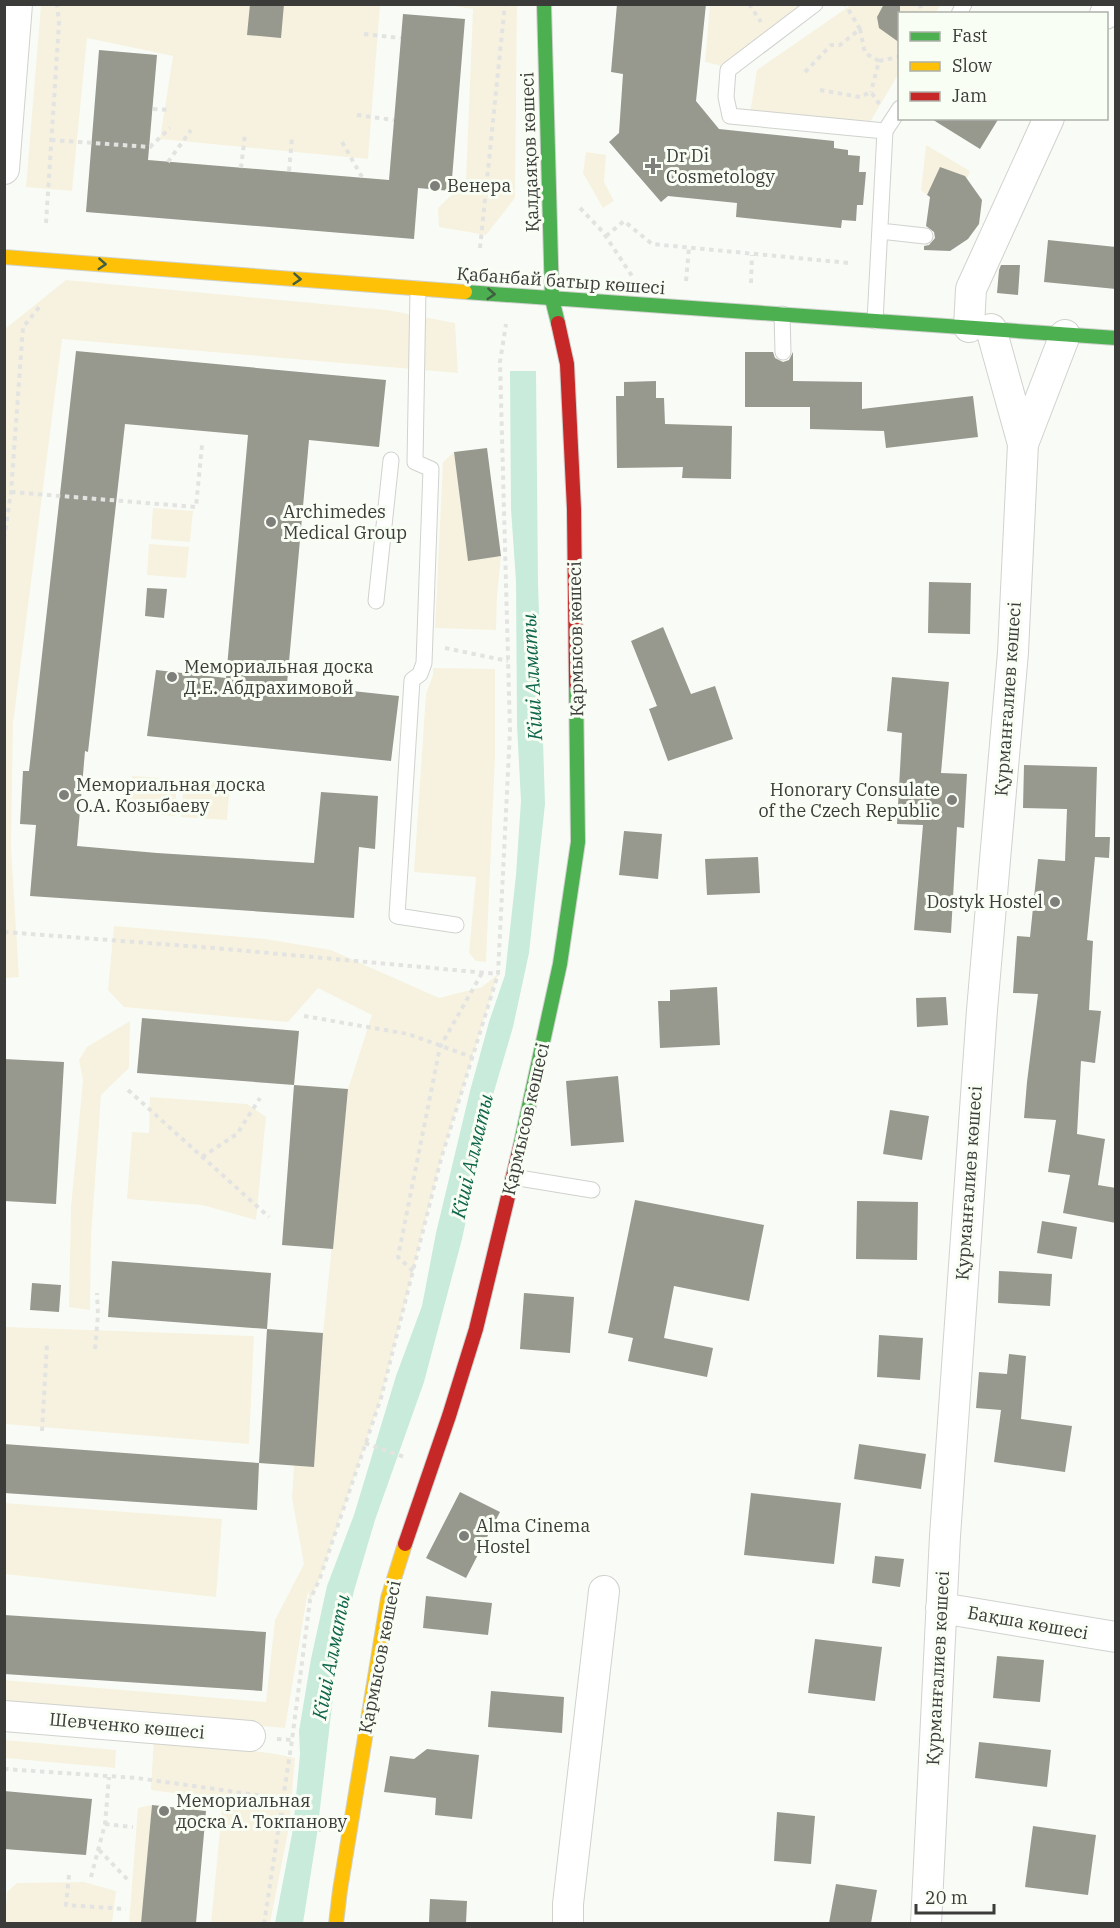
<svg xmlns="http://www.w3.org/2000/svg" width="1120" height="1928" viewBox="0 0 1120 1928" font-family="'IBM Plex Serif',serif">
<rect width="100%" height="100%" fill="#f9fcf6"/>
<path fill="#f7f2df" d="M41 5H380L368 159 160 139 173 56 87 38 72 191 26 187Z
M448 5H517L515 198 486 235 439 227 438 208 466 181 473 9Z
M710 5H805L723 66 705 62Z
M851 5H941L935 13 900 14 899 73 870 122 750 113 757 70Z
M926 145 970 171 967 179 940 168 927 195 921 190Z
M586 152 606 155 604 182 614 201 603 208 583 173Z
M66 280 387 310 455 323 458 373 62 339 13 724 11 847 19 977 5 978V329Z
M454 452 468 560 501 556 497 596 496 630 435 628 443 462Z
M153 508 193 511 190 542 151 539Z
M149 544 189 547 186 578 147 575Z
M433 668 495 669V758L486 962 476 961 469 953 476 877 414 872 426 694 433 675Z
M132 776 177 779 175 816 129 812Z
M184 780 230 783 227 820 181 817Z
M114 926 266 939 331 950 439 998 482 987 498 974 441 1159 381 1398 320 1578 310 1600 308 1591 285 1728 5 1704 4 1680 266 1702 275 1620 304 1564 292 1498 294 1465 323 1333 348 1089 372 1015 318 988 288 1022 124 1007 108 990Z
M130 1021 129 1068 101 1095 91 1238 90 1310 69 1307 71 1207 83 1080 79 1060 87 1047Z
M150 1097 247 1104 266 1117 256 1220 202 1205 127 1199 132 1132 149 1133Z
M7 1327 254 1336 249 1444 5 1424 4 1329Z
M4 1503 222 1519 216 1597 5 1574Z
M154 1737 276 1754 295 1758 289 1827 270 1923H211L223 1800 151 1790Z
M5 1740 116 1750 115 1768 5 1758Z
M152 1805 141 1923H129L138 1808Z
M84 1882 116 1891 112 1923H5L7 1892 17 1883Z"/>
<path fill="#c8ebdb" d="M510 371H536L538 583 545 804 529 953 513 1027 493 1095 462 1239 424 1382 375 1520 354 1591 337 1663 317 1834 303 1923H275L293 1829 300 1754 299 1731 311 1659 327 1586 354 1515 396 1376 422 1306 436 1233 470 1091 489 1022 505 975 516 875 521 801 517 725 516 581 511 509Z"/>
<path fill="#97988e" d="M250 4H284L281 38 247 35Z
M617 4H706L696 101 719 129 834 141V148L848 150V155L860 156 859 172H866L863 205H857L856 221 842 220 841 228 736 217 737 203 668 196 661 202 609 142 619 133 623 74 611 72Z
M884 4H900V43L879 28 877 17Z
M403 14 465 19 451 191 418 188 414 239 86 212 99 50 157 55 148 160 389 180Z
M930 118H999L980 149Z
M940 167 965 176 982 200 979 224 968 239 950 251 924 250V246L929 245 935 238 934 232 926 226 930 197 927 195Z
M1048 240 1116 247V289L1044 282Z
M1001 265H1020L1018 295 997 293 999 270Z
M76 351 386 380 379 447 309 440 287 684 399 696 391 761 147 736 156 670 226 678 248 435 125 424 88 752 85 751 77 846 157 853 314 863 321 792 378 796 375 849 359 847 354 918 30 896 36 825 20 824 23 771H29Z
M745 352H773L775 358 783 362 789 360 793 352V381L862 382V409L973 396 978 437 886 448 884 431 810 429V407H745Z
M656 381V398H664L665 424 732 426 731 479 682 478 683 467 617 468 616 396H624V382Z
M487 448 501 556 468 561 454 452Z
M929 582 971 583 970 634 928 633Z
M147 588 167 589 164 618 145 616Z
M663 627 691 694 715 686 733 739 668 761 649 709 657 706 631 641Z
M892 677 949 682 941 773 967 774 964 828 957 827 951 933 914 930 923 825 897 824 902 733 887 731Z
M1024 765 1097 767 1095 837H1110L1109 858 1095 857 1087 940 1093 941 1089 1010 1101 1011 1095 1063 1081 1061 1077 1134 1105 1139 1098 1185 1116 1188V1223L1063 1213 1070 1175 1048 1172 1056 1120 1024 1118 1027 1082 1038 994 1013 993 1017 936 1030 937 1038 859 1065 861 1067 809 1023 808Z
M624 831 662 834 658 879 619 875Z
M758 857 760 893 707 895 705 859Z
M717 987 720 1045 660 1048 658 1001H670V990Z
M946 997 948 1025 917 1027 916 998Z
M142 1018 299 1031 294 1085 137 1073Z
M4 1059 64 1062 56 1204 4 1201Z
M618 1076 624 1142 571 1146 566 1081Z
M294 1085 348 1089 333 1249 282 1245Z
M890 1110 929 1116 922 1160 883 1154Z
M635 1200 764 1225 749 1301 674 1286 664 1338 713 1348 707 1377 628 1361 633 1338 608 1333Z
M857 1201 918 1202 917 1260 856 1259Z
M1042 1221 1077 1227 1072 1259 1037 1253Z
M112 1261 271 1273 267 1329 108 1317Z
M999 1271 1052 1274 1050 1306 998 1303Z
M32 1283 61 1285 59 1312 30 1310Z
M524 1293 574 1297 570 1353 520 1349Z
M267 1329 323 1333 314 1467 259 1463Z
M879 1335 923 1338 920 1380 877 1377Z
M1009 1354 1026 1356 1021 1419 1072 1426 1065 1472 994 1462 1001 1410 976 1408 979 1372 1007 1374Z
M4 1444 259 1463 257 1510 4 1493Z
M859 1444 926 1454 921 1489 854 1479Z
M460 1492 500 1512 466 1578 426 1558Z
M751 1493 841 1503 834 1564 744 1555Z
M875 1556 904 1559 900 1587 872 1583Z
M426 1596 492 1603 488 1635 423 1628Z
M4 1615 266 1632 262 1691 4 1674Z
M815 1639 882 1647 875 1701 808 1693Z
M997 1656 1044 1660 1040 1702 993 1698Z
M491 1691 564 1697 562 1733 488 1727Z
M979 1742 1051 1750 1047 1787 975 1778Z
M427 1749 479 1755 472 1819 435 1815 436 1798 384 1792 390 1756 414 1759Z
M4 1791 92 1799 86 1855 4 1849Z
M152 1805 206 1811 196 1923H141Z
M777 1812 815 1816 811 1864 774 1861Z
M1033 1826 1096 1835 1088 1895 1025 1887Z
M836 1884 877 1890 871 1923H829Z
M430 1899 467 1901 466 1923H429Z"/>
<g fill="none" stroke-linecap="round" stroke-linejoin="round">
<g stroke="#d0d2ce" stroke-width="17">
<path id="lane" d="M815 4 728 70 726 97 730 116 885 131
M959 14 964 4
M880 231 925 236
M418 289 415 462 431 469 424 663 420 674 412 680 397 916 456 925
M782 314 783 352
M875 321 885 131 900 108
M376 601 391 460
M513 1177 592 1190"/>
</g>
<g stroke="#d0d2ce" stroke-width="32">
<path id="street" d="M1105 14 1110 4
M4 169 17 4
M969 327 971 289 1049 118
M991 329 1023 444 1065 335
M941 1608 1116 1637
M4 1716 250 1736
M568 1924V1904L604 1591
M926 1924 945 1536 982 1010 1013 652 1023 444"/>
</g>
<g stroke="#d0d2ce" stroke-width="16">
<path id="fast" d="M544 4 552 299 558 323
M465 292 1116 338
M520 1147 560 964 578 842 576 684"/>
</g>
<g stroke="#d0d2ce" stroke-width="16">
<path id="slow" d="M4 257 465 292
M336 1924 340 1890 388 1598 405 1544"/>
</g>
<g stroke="#d0d2ce" stroke-width="16">
<path id="jam" d="M558 323 567 364 574 509 576 684
M405 1544 449 1416 476 1329 520 1147"/>
</g>
<path stroke="#e3e4e2" stroke-width="4" stroke-dasharray="4.5 4.5" stroke-linecap="butt" d="M749 4 761 22
M920 4 922 14
M860 29 865 53 879 61 871 92
M364 34 401 38
M879 61 898 57 900 55
M805 72 831 45H840L860 29 845 4
M820 90 860 97 871 92 880 105
M153 109 170 110
M357 115 394 120
M51 140 150 147 170 128
M342 142 362 177
M168 162 191 130
M241 168 245 134
M289 171 292 138
M580 208 603 232 632 276
M46 223 59 23 57 4
M606 236 624 221 652 244 849 263
M480 248 505 4
M686 281 689 248
M751 283 752 255
M11 492 196 507 202 445
M4 539 11 492 23 327 40 306
M445 648 508 661
M4 932 214 948 498 974
M304 1016 408 1034 472 1057
M128 1090 269 1217
M202 1157 237 1134 260 1098
M413 1271 398 1257 440 1047 482 973
M95 1349 98 1315 97 1293
M42 1431 47 1344
M365 1443 404 1457
M277 1739 292 1740
M4 1769 137 1778 271 1797 289 1826 321 1830
M105 1824 133 1827
M99 1850 128 1880
M69 1875 66 1905 126 1909
M91 1877 105 1824 109 1777
M264 1924 292 1740 310 1600 320 1578 381 1398 441 1159 498 974 510 731 500 362 506 324"/>
<use href="#lane" stroke="#fefffe" stroke-width="15"/>
<use href="#street" stroke="#fefffe" stroke-width="30"/>
<use href="#fast" stroke="#4caf50" stroke-width="14"/>
<use href="#slow" stroke="#ffc107" stroke-width="14"/>
<use href="#jam" stroke="#c62828" stroke-width="14"/>
</g>
<defs><path id="oneway-chevron" d="M-2-3.5L2.5 0L-2 3.5" fill="none" stroke-width="1.6" stroke-linecap="round" stroke-linejoin="round" transform="scale(1.5)"/></defs>
<g stroke="#405e40">
<use href="#oneway-chevron" transform="translate(102 264) rotate(4)"/>
<use href="#oneway-chevron" transform="translate(297 279) rotate(4)"/>
<use href="#oneway-chevron" transform="translate(491 294) rotate(4)"/>
</g>
<g fill="#7e7f7b" stroke="#f9fef4" stroke-width="2">
<path d="M650 157h6v6h6v6h-6v6h-6v-6h-6v-6h6z"/>
<circle cx="435" cy="186" r="6"/>
<circle cx="271" cy="522" r="6"/>
<circle cx="172" cy="677" r="6"/>
<circle cx="64" cy="795" r="6"/>
<circle cx="952" cy="800" r="6"/>
<circle cx="1055" cy="902" r="6"/>
<circle cx="464" cy="1536" r="6"/>
<circle cx="164" cy="1811" r="6"/>
</g>
<g text-anchor="middle" stroke-width="6" stroke-linejoin="round" paint-order="stroke">
<g font-size="18" fill="#3b3c39" stroke="#f9fef4">
<text transform="translate(530 152) rotate(-92)" y="6">Қалдаяқов көшесі</text>
<text transform="translate(561 281) rotate(4)" y="6">Қабанбай батыр көшесі</text>
<text transform="translate(576 639) rotate(-91)" y="6">Қармысов көшесі</text>
<text transform="translate(1008 699) rotate(-86)" y="6">Қурманғалиев көшесі</text>
<text transform="translate(526 1119) rotate(-77)" y="6">Қармысов көшесі</text>
<text transform="translate(969 1183) rotate(-86)" y="6">Қурманғалиев көшесі</text>
<text transform="translate(1028 1623) rotate(10)" y="6">Бақша көшесі</text>
<text transform="translate(380 1657) rotate(-79)" y="6">Қармысов көшесі</text>
<text transform="translate(938 1668) rotate(-87)" y="6">Қурманғалиев көшесі</text>
<text transform="translate(127 1726) rotate(5)" y="6">Шевченко көшесі</text>
</g>
<g font-size="18" fill="#3b3c39" stroke="#f9fef4" text-anchor="start">
<text x="666" y="162">Dr Di<tspan x="666" dy="21">Cosmetology</tspan></text>
<text x="447" y="192">Венера</text>
<text x="283" y="518">Archimedes<tspan x="283" dy="21">Medical Group</tspan></text>
<text x="184" y="673">Мемориальная доска<tspan x="184" dy="21">Д.Е. Абдрахимовой</tspan></text>
<text x="76" y="791">Мемориальная доска<tspan x="76" dy="21">О.А. Козыбаеву</tspan></text>
<text x="940" y="796" text-anchor="end">Honorary Consulate<tspan x="940" dy="21">of the Czech Republic</tspan></text>
<text x="1043" y="908" text-anchor="end">Dostyk Hostel</text>
<text x="476" y="1532">Alma Cinema<tspan x="476" dy="21">Hostel</tspan></text>
<text x="176" y="1807">Мемориальная<tspan x="176" dy="21">доска А. Токпанову</tspan></text>
</g>
<g font-size="20" font-style="italic" fill="#0e654b" stroke="#f9fef4">
<text transform="translate(532 677) rotate(-93)" y="7">Кіші Алматы</text>
<text transform="translate(472 1156) rotate(-77)" y="7">Кіші Алматы</text>
<text transform="translate(331 1657) rotate(-79)" y="7">Кіші Алматы</text>
</g>
</g>
<rect width="1120" height="1928" fill="none" stroke="#3b3c39" stroke-width="12"/>
<rect x="898" y="12" width="210" height="108" fill="#f9fef4" stroke="#adb0a9" stroke-width="1.5"/>
<rect x="910" y="32" width="30" height="9" fill="#4caf50" stroke="#adb0a9" stroke-width="1.5"/>
<text x="952" y="42" font-size="18" fill="#3b3c39">Fast</text>
<rect x="910" y="62" width="30" height="9" fill="#ffc107" stroke="#adb0a9" stroke-width="1.5"/>
<text x="952" y="72" font-size="18" fill="#3b3c39">Slow</text>
<rect x="910" y="92" width="30" height="9" fill="#c62828" stroke="#adb0a9" stroke-width="1.5"/>
<text x="952" y="102" font-size="18" fill="#3b3c39">Jam</text>
<path d="M916 1904v9h78v-9" fill="none" stroke="#3b3c39" stroke-width="3"/>
<text x="925" y="1904" font-size="18" fill="#3b3c39" stroke="#f9fef4" stroke-width="4.5" paint-order="stroke">20 m</text>
</svg>
